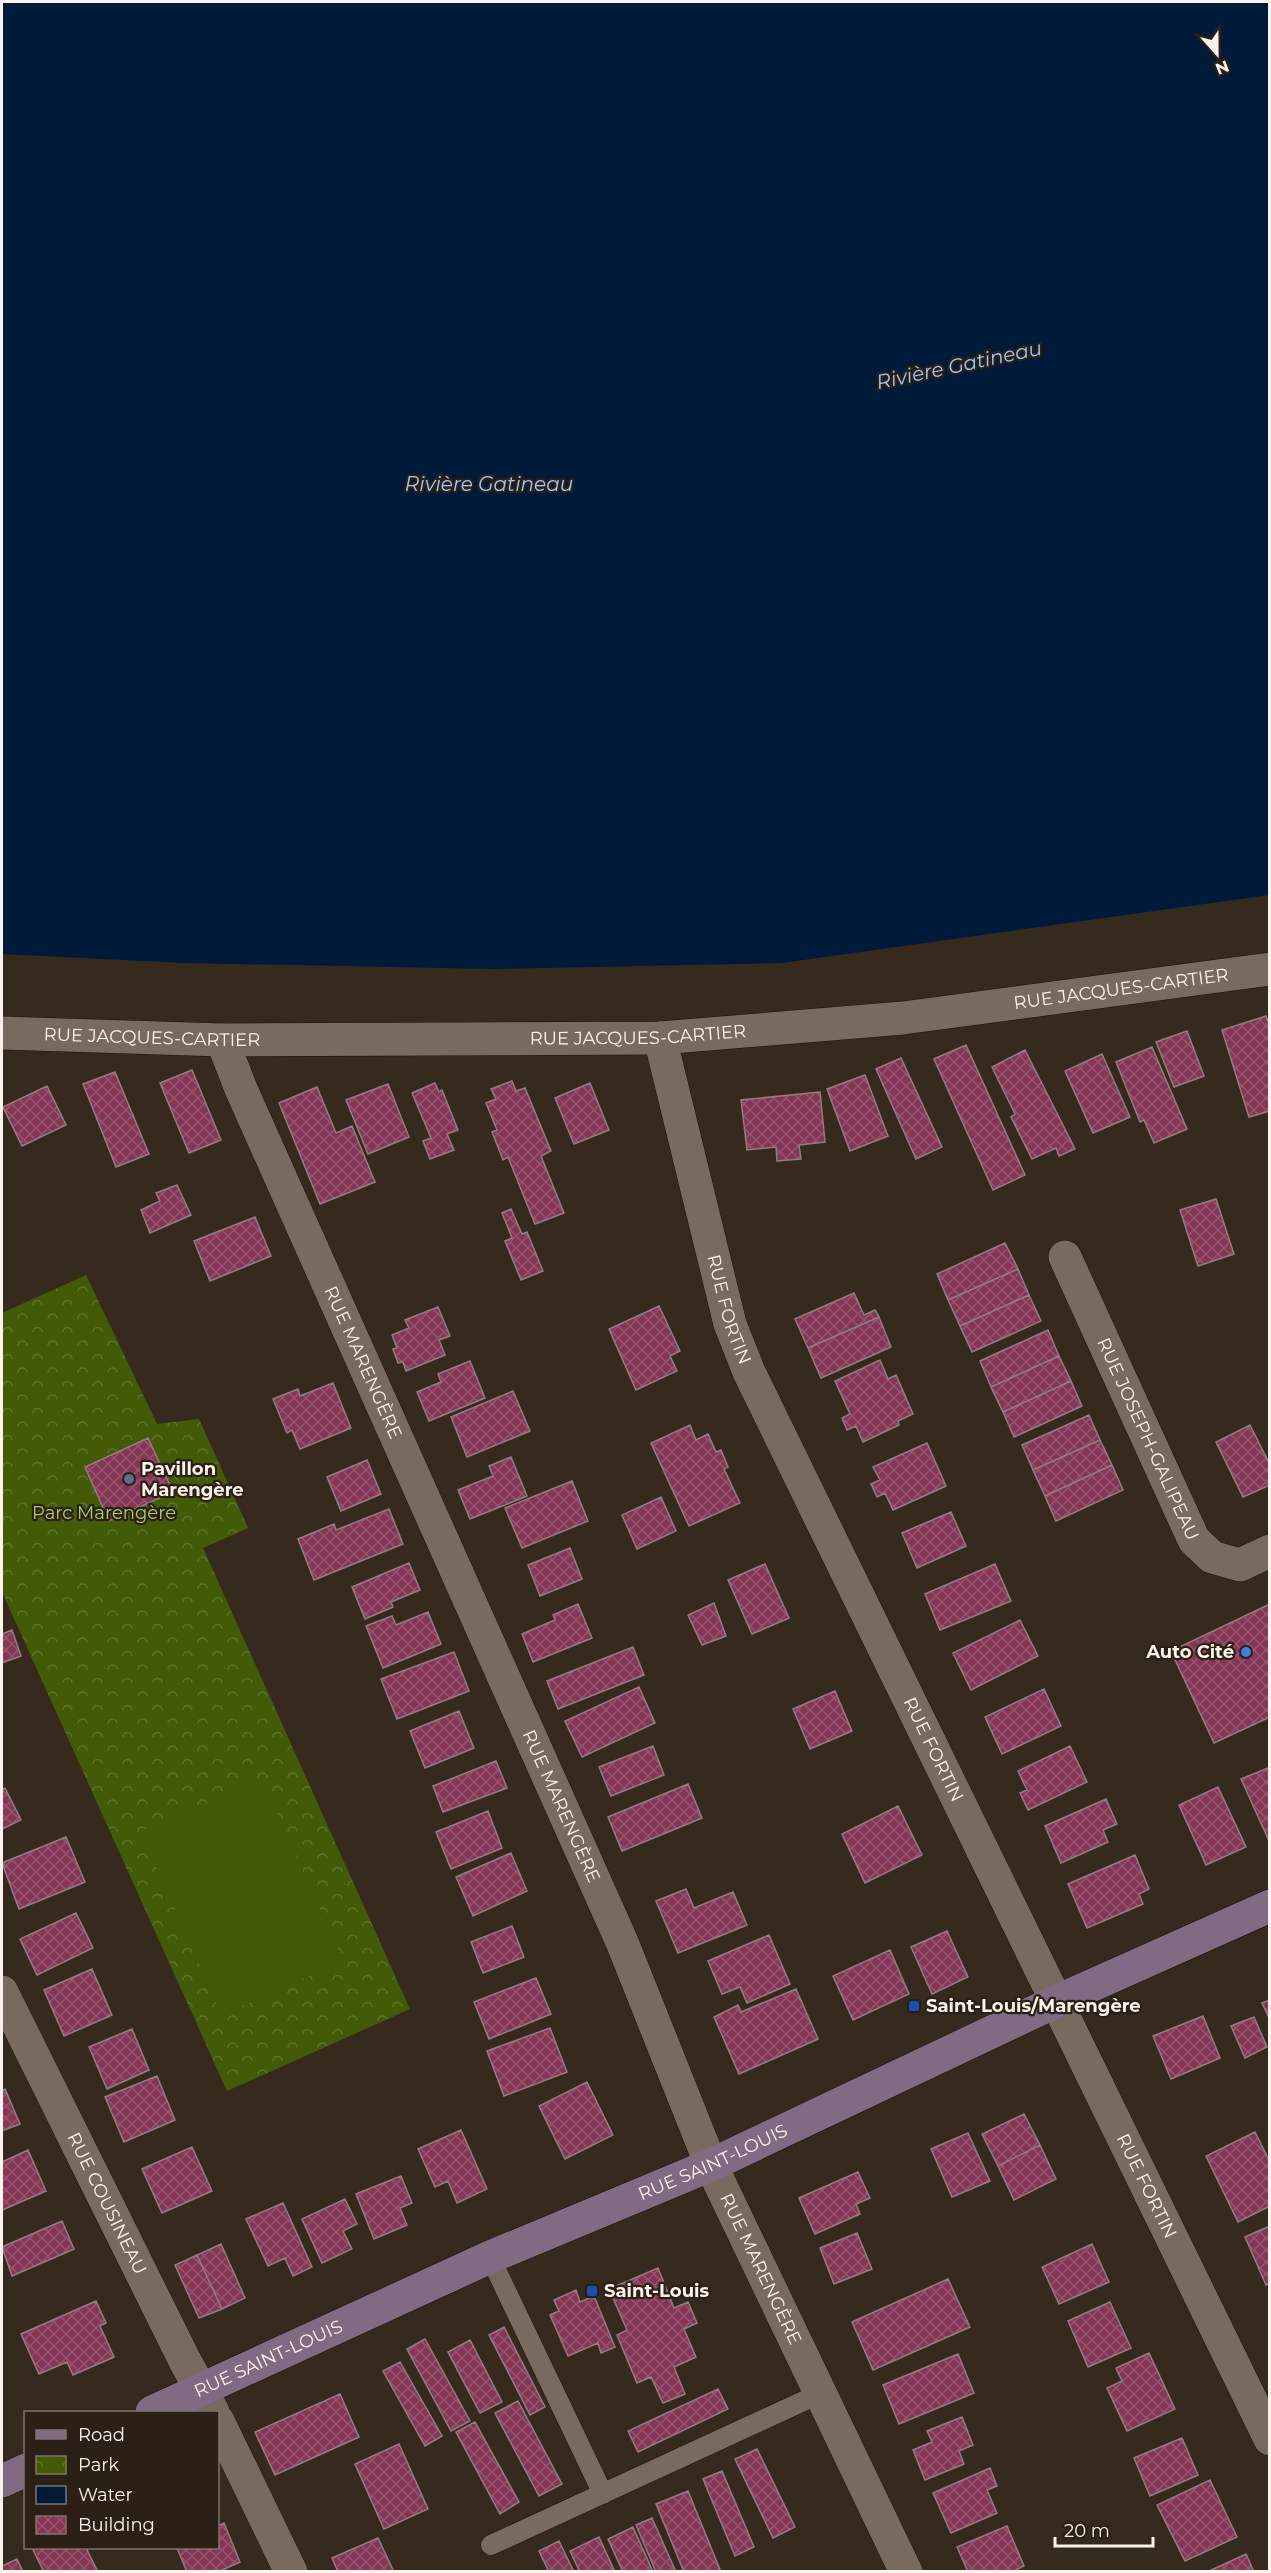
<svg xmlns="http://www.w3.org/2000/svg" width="1271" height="2573" viewBox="0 0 1271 2573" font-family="Montserrat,sans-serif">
<defs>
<pattern id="park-crowns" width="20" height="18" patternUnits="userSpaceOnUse" patternTransform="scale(1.5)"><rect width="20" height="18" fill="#435b07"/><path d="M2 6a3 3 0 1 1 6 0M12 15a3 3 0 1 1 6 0" fill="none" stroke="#5f732b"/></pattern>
<pattern id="building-cross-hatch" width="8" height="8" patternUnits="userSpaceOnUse" patternTransform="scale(1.5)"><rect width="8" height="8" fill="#853655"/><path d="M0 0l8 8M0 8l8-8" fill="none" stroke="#97546e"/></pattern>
</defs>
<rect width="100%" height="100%" fill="#362a1f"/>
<path fill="url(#park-crowns)" d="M86 1275 157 1424 199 1419 248 1528 203 1548 410 2009 227 2091 2 1592V1313Z"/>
<path fill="#435b07" d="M262 1779 343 1961 222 2015 141 1832Z"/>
<path fill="#001b39" d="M2 2H1269V895L782 963 494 969 183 963 2 954Z"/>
<path fill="url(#building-cross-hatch)" stroke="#917d83" stroke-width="1.5" d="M1266 1016 1270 1027V1111L1249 1117 1222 1030Z
M1187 1031 1204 1076 1174 1087 1156 1042Z
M966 1045 1025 1175 993 1190 934 1059Z
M1152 1047 1187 1129 1154 1143 1144 1120 1140 1122 1116 1062Z
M1025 1050 1075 1149 1059 1156 1056 1148 1032 1159 1011 1117 1015 1114 992 1067Z
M1102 1054 1130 1117 1093 1133 1065 1071Z
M901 1058 942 1147 916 1159 876 1069Z
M192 1070 221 1140 189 1153 160 1083Z
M115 1072 149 1154 116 1167 83 1084Z
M865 1075 888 1136 850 1151 827 1089Z
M512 1081 516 1091 525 1088 551 1151 541 1156 564 1213 535 1224 508 1157 503 1160 492 1132 497 1130 486 1103 496 1099 491 1089Z
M435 1083 439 1092 442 1090 458 1130 447 1134 454 1150 430 1159 423 1141 431 1138 412 1093Z
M590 1083 609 1130 574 1144 555 1098Z
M388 1084 409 1137 368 1154 346 1100Z
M47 1086 66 1125 22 1146 3 1107Z
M317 1087 336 1133 352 1126 375 1182 320 1204 279 1103Z
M820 1092 825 1142 799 1145 801 1159 777 1161 776 1147 747 1150 741 1100Z
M177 1185 191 1215 150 1233 141 1210 160 1201 156 1193Z
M1216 1199 1234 1254 1198 1266 1180 1210Z
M511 1209 522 1234 527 1232 543 1271 521 1280 505 1241 512 1238 502 1213Z
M255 1217 271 1256 210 1281 194 1241Z
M1005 1243 1018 1269 948 1300 937 1274Z
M1018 1269 1029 1295 960 1326 948 1300Z
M854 1293 864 1315 875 1310 879 1317 808 1348 795 1319Z
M1029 1295 1041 1321 972 1352 960 1326Z
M659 1306 680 1351 670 1356 677 1371 636 1390 609 1329Z
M438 1307 450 1336 439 1340 445 1355 406 1371 403 1362 398 1363 393 1349 397 1348 392 1335 409 1328 405 1320Z
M879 1317 891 1347 821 1378 808 1348Z
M1048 1330 1059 1356 991 1387 980 1361Z
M1059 1356 1071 1381 1003 1412 991 1387Z
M880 1360 888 1379 896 1375 913 1414 898 1421 899 1425 863 1442 856 1426 847 1430 842 1418 850 1414 835 1381Z
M470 1361 485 1398 429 1421 417 1392 441 1382 438 1374Z
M1071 1381 1082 1406 1014 1437 1003 1412Z
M333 1383 351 1428 300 1449 292 1430 287 1433 273 1399 298 1389 300 1396Z
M513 1391 530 1431 467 1457 451 1417Z
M1089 1415 1100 1440 1033 1470 1022 1445Z
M690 1425 696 1440 708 1434 716 1452 721 1450 728 1467 724 1469 740 1503 689 1526 651 1443Z
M1250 1425 1270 1465V1485L1243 1497 1216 1442Z
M148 1438 173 1492 109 1521 85 1467Z
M1100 1440 1112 1465 1045 1496 1033 1470Z
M927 1443 946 1486 893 1510 885 1493 877 1497 871 1484 880 1480 873 1467Z
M511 1457 527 1496 470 1519 458 1490 493 1476 489 1466Z
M367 1460 381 1494 341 1511 327 1477Z
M1112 1465 1123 1490 1056 1521 1045 1496Z
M572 1481 588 1521 522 1548 505 1508Z
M661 1497 676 1531 637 1549 622 1515Z
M389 1509 403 1544 314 1580 298 1539 334 1524 336 1530Z
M951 1512 966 1546 917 1568 902 1533Z
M570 1548 582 1579 540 1596 528 1565Z
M409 1563 420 1590 391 1602 393 1607 365 1619 352 1587Z
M765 1564 789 1618 752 1634 728 1580Z
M995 1564 1011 1601 940 1630 925 1594Z
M714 1603 726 1636 702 1645 688 1615Z
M578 1604 592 1638 533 1662 522 1634 555 1620 553 1615Z
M1270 1604V1717L1214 1743 1171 1651Z
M428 1612 441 1644 383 1668 366 1626 392 1616 396 1625Z
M1020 1620 1038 1656 971 1690 953 1653Z
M12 1630 21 1656 2 1663V1634Z
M633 1647 644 1675 558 1709 547 1681Z
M454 1652 469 1691 397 1719 381 1679Z
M639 1687 655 1723 582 1757 565 1721Z
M1044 1689 1061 1726 1002 1754 985 1717Z
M835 1691 852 1731 810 1749 793 1709Z
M459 1711 474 1748 425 1768 410 1731Z
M653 1746 664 1775 611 1796 599 1767Z
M1070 1746 1087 1782 1028 1810 1020 1793 1027 1790 1018 1771Z
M496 1761 507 1788 443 1812 433 1786Z
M1270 1767V1840L1269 1841 1241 1779Z
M688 1784 702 1818 622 1851 608 1817Z
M1218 1787 1246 1847 1206 1865 1179 1805Z
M5 1788 21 1820 2 1829V1790Z
M1106 1799 1117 1824 1103 1830 1108 1842 1061 1863 1045 1826Z
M898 1806 922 1855 865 1883 842 1834Z
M488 1811 502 1848 451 1869 436 1832Z
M66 1837 85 1882 19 1909 2 1863Z
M511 1853 527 1891 473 1916 456 1877Z
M1135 1855 1149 1889 1139 1894 1143 1904 1087 1928 1068 1884Z
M686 1889 694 1908 733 1892 747 1925 678 1953 656 1901Z
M76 1913 93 1948 37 1975 20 1939Z
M512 1926 524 1957 483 1973 471 1942Z
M947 1931 968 1977 932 1994 911 1947Z
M769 1935 790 1984 747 2003 740 1987 722 1994 708 1961Z
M890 1950 909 1994 853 2020 833 1976Z
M92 1969 112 2015 64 2036 44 1990Z
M536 1978 551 2014 489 2039 474 2002Z
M796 1989 818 2039 739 2074 714 2017 738 2005 741 2012Z
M1270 2000V2020L1262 2003Z
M1203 2016 1220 2058 1171 2079 1153 2036Z
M1254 2017 1267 2047 1245 2058 1231 2026Z
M550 2028 567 2072 504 2096 487 2051Z
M132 2029 149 2070 107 2089 89 2047Z
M157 2076 175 2120 124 2142 105 2097Z
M587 2082 613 2135 565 2159 539 2106Z
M5 2089 20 2124 2 2131V2091Z
M1024 2114 1040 2145 998 2166 982 2134Z
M461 2130 487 2189 457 2203 448 2181 435 2187 418 2149Z
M1255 2132 1270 2162V2206L1238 2222 1206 2156Z
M968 2133 990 2181 952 2197 931 2149Z
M1040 2145 1056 2179 1014 2200 998 2166Z
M192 2147 212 2191 162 2213 142 2169Z
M28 2150 46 2191 2 2210V2162Z
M858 2172 870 2198 856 2204 860 2214 815 2234 799 2198Z
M401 2176 412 2203 400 2208 407 2225 374 2239 356 2194Z
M345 2199 357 2224 343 2231 352 2249 322 2263 302 2219Z
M283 2203 312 2267 293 2276 285 2258 268 2266 246 2219Z
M62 2221 74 2249 12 2276 2 2247Z
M1270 2226V2283L1266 2285 1245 2237Z
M857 2233 872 2269 834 2284 820 2248Z
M221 2244 245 2298 222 2309 197 2255Z
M1092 2244 1109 2282 1059 2304 1042 2267Z
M197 2255 222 2309 199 2318 175 2265Z
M658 2268 674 2308 688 2302 697 2323 684 2329 696 2357 674 2367 685 2394 663 2403 651 2377 637 2383 617 2335 627 2330 609 2289Z
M948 2279 970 2327 873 2370 852 2322Z
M576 2290 580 2302 594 2296 615 2347 601 2353 598 2343 568 2356 550 2315 559 2311 554 2300Z
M96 2301 106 2323 100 2326 114 2357 73 2375 67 2362 39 2374 21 2334Z
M1110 2302 1131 2348 1088 2367 1068 2321Z
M504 2327 545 2407 530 2415 489 2335Z
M425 2339 470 2421 451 2431 407 2349Z
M470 2340 502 2402 480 2413 448 2352Z
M1149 2353 1175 2409 1127 2431 1107 2388 1122 2381 1116 2368Z
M958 2354 974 2393 899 2424 883 2385Z
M400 2362 442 2436 425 2446 383 2371Z
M718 2389 728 2409 638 2452 628 2431Z
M340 2394 359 2437 275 2475 255 2432Z
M518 2401 562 2484 539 2496 495 2413Z
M962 2417 973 2445 959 2451 964 2464 925 2480 913 2450 932 2442 927 2431Z
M475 2422 519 2502 500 2514 456 2432Z
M1182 2438 1198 2475 1150 2496 1134 2458Z
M399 2444 428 2509 384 2529 355 2464Z
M757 2449 795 2527 773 2538 735 2459Z
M990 2468 997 2486 987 2490 997 2513 951 2533 933 2493Z
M722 2471 754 2547 735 2556 703 2479Z
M1210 2480 1237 2537 1185 2561 1157 2505Z
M688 2491 721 2572H684L656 2504Z
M652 2518 676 2572H656L636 2525Z
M224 2523 240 2562 218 2572H187L177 2548H218V2526Z
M1007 2526 1024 2566 1012 2572H968L957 2547Z
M633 2527 653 2572H623L608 2539Z
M599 2537 615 2572H580L570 2551Z
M378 2538 394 2572H338L332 2558Z
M559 2541 574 2572H549L539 2551Z
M38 2548H86L98 2572H44L33 2550Z
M1246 2554 1254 2572H1207Z
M17 2559 23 2572H2V2566Z"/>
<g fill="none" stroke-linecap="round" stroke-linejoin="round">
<g stroke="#1d1208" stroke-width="21">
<path id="service" d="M490 2257 603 2494
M491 2545 821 2393"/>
</g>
<g stroke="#1d1208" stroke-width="34">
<g id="minor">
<path id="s1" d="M2 1033 222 1040 660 1038 903 1018 1270 969"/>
<path id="s2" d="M660 1038 730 1324 749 1372 1270 2439"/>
<path id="s3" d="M222 1040 241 1089 622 1942 711 2165 906 2572"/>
<path id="s4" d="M1065 1257 1194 1540 1212 1557 1240 1565 1270 1551"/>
<path id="s5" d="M2 1992 185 2361 213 2412"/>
<path d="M218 2421 291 2572"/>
</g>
</g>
<g stroke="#1d1208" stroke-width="34">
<g id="secondary">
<path id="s6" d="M152 2412 490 2257 711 2165 1057 2001 1270 1906"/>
<path d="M2 2481 26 2470"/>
</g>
</g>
<use href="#service" stroke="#786a5e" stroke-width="20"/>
<use href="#minor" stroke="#786a5e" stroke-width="33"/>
<use href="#secondary" stroke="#806a84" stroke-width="33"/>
</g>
<circle fill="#5c6f8a" stroke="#2c2016" stroke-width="2" cx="129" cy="1479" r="6"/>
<circle fill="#3f7fe0" stroke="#2c2016" stroke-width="2" cx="1246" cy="1652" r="6"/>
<g fill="#1a4fb4" stroke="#2c2016" stroke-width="2">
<rect x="908" y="2000" width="12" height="12" rx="3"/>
<rect x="586" y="2285" width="12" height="12" rx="3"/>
</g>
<g text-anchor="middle" stroke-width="4.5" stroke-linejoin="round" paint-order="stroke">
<g font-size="18" fill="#fbf3eb" stroke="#2c2016">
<text dy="6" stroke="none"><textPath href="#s1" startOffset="1122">RUE JACQUES-CARTIER</textPath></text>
<text dy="6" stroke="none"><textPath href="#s1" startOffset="636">RUE JACQUES-CARTIER</textPath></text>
<text dy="6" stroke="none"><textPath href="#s1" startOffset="150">RUE JACQUES-CARTIER</textPath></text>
<text dy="6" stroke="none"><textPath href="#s2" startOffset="280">RUE FORTIN</textPath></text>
<text dy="6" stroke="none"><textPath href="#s3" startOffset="352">RUE MARENGÈRE</textPath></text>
<text dy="6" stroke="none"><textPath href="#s4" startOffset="200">RUE JOSEPH-GALIPEAU</textPath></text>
<text dy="6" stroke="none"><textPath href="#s2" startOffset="766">RUE FORTIN</textPath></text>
<text dy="6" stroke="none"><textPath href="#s3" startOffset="838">RUE MARENGÈRE</textPath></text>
<text dy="6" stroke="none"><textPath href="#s6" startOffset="614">RUE SAINT-LOUIS</textPath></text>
<text dy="6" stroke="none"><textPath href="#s2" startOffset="1252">RUE FORTIN</textPath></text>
<text dy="6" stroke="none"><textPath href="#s5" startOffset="236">RUE COUSINEAU</textPath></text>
<text dy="6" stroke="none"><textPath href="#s3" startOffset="1342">RUE MARENGÈRE</textPath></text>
<text dy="6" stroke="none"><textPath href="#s6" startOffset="128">RUE SAINT-LOUIS</textPath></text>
</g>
<g font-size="18" font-weight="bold" fill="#fbf3eb" stroke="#2c2016" text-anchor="start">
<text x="141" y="1475">Pavillon<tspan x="141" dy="21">Marengère</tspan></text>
<text x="1234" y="1658" text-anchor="end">Auto Cité</text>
<text x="926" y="2012">Saint-Louis/Marengère</text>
<text x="604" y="2297">Saint-Louis</text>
</g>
<g font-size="18" fill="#aad164" stroke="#2c2016">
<text x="104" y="1519">Parc Marengère</text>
</g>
<g font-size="20" font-style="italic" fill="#9dc9fc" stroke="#2c2016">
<text transform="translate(959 365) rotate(-12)" y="7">Rivière Gatineau</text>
<text x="489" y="491">Rivière Gatineau</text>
</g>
</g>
<rect width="1271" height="2573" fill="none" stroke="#fbf3eb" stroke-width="6"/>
<rect x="24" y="2411" width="195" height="138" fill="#2c2016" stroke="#7f746b" stroke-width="1.5"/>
<rect x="36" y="2430" width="30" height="9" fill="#806a84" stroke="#7f746b" stroke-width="1.5"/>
<text x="78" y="2441" font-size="18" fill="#fbf3eb">Road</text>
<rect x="36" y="2456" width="30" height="18" fill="url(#park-crowns)" stroke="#7f746b" stroke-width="1.5"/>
<text x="78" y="2471" font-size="18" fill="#fbf3eb">Park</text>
<rect x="36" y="2486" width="30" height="18" fill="#001b39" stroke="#7f746b" stroke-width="1.5"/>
<text x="78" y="2501" font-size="18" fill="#fbf3eb">Water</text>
<rect x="36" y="2516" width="30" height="18" fill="url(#building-cross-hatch)" stroke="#7f746b" stroke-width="1.5"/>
<text x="78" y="2531" font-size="18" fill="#fbf3eb">Building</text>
<g transform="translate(1217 54) rotate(159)" stroke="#2c2016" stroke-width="4.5" paint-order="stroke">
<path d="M0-4.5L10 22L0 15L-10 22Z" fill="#fbf3eb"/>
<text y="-9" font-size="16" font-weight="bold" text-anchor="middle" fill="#fbf3eb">N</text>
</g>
<path d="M1055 2537v9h98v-9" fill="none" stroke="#fbf3eb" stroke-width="3"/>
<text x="1064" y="2537" font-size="18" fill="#fbf3eb" stroke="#2c2016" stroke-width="4.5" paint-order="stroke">20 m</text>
</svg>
